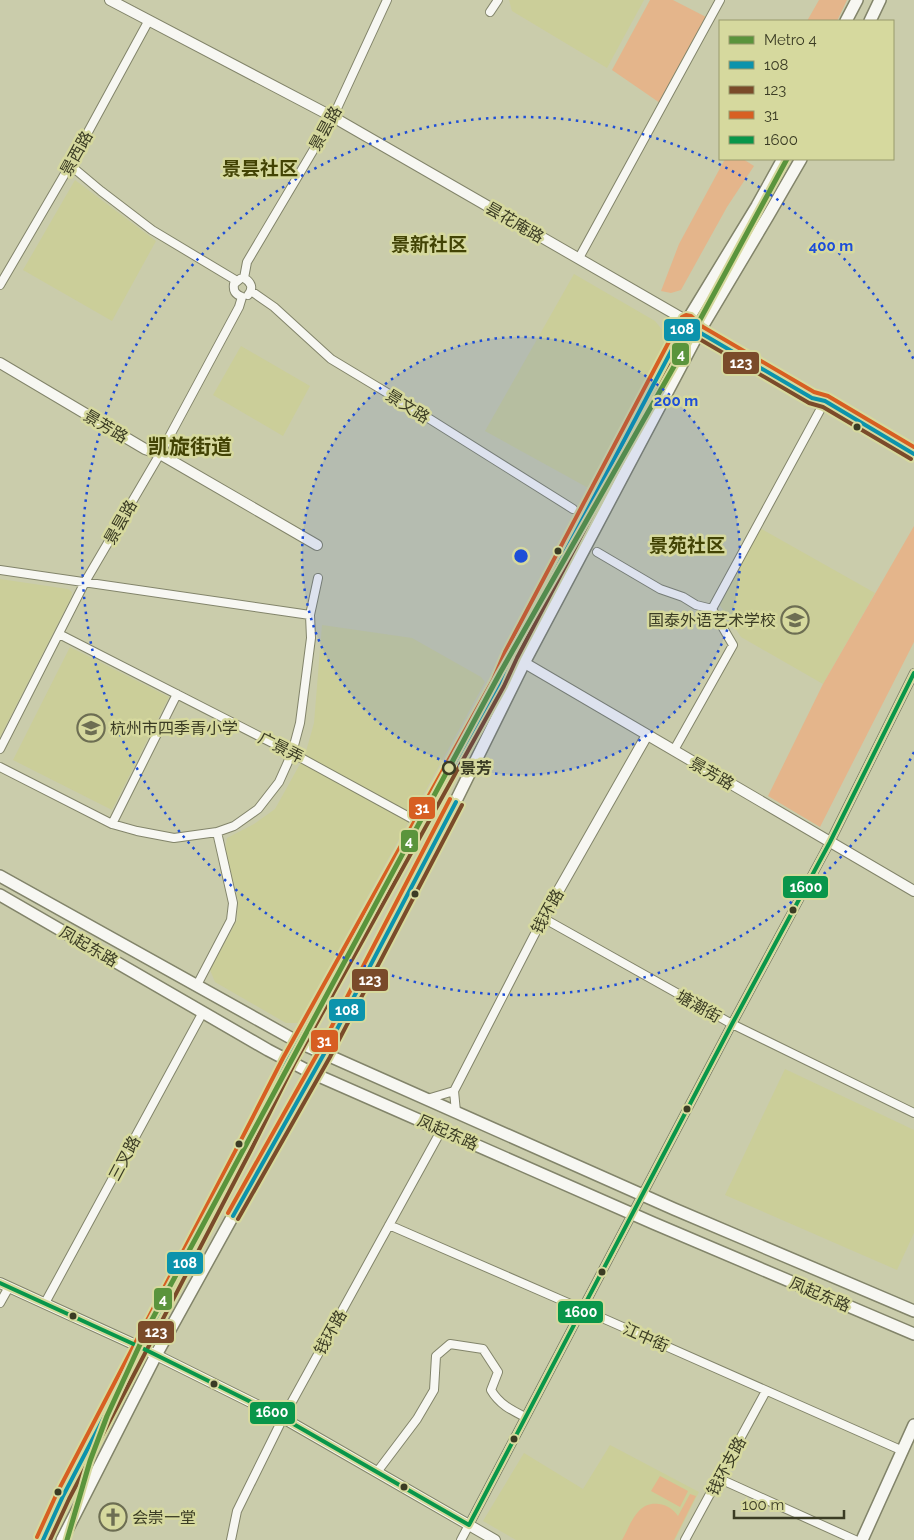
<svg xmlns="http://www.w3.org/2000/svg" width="914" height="1540" viewBox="0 0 914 1540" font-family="Raleway,'Noto Sans SC',sans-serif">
<rect width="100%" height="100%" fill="#caccab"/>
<path fill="#cbce99" d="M509 0H644L607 68 512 11Z
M75 180 156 241 112 321 23 270Z
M574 274 655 321 664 332 669 344 592 490 485 431Z
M241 346 310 386 283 436 213 395Z
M760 528 875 593 823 684 741 637 719 604Z
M0 579 68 589 72 592 71 598 0 737Z
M322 625 412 638 481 677 485 682 298 1023H286L215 982 210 970 237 920 238 900 225 849 227 838 254 824 275 809 305 755 314 723Z
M70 647 169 697 112 810 13 760Z
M785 1069 914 1130V1233L897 1270 725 1195Z
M610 1445 699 1492 675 1540H516L483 1521 524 1453 583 1489Z"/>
<path fill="#e4b58b" d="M650 0H673L708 18 660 103 612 70Z
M819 0H847L837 21H807Z
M725 159H743L754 166 727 207 681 290 671 293 661 291 679 244Z
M914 526V642L820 827 768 796 823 684Z
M660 1476 688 1491 680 1507 651 1491Z
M690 1494 696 1496 674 1540H622C631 1524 637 1501 659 1504 667 1505 673 1509 678 1516Z"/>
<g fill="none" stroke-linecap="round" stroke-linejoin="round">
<g stroke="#82846a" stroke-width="10">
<path id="minor" d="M490 12 498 0
M70 165 101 191 152 230 237 281
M579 258 720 0
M244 278 247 262 333 117 387 0
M244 278C251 282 254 288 248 295
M240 279 234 284C233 291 235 294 242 297
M0 285 70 165 149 20
M251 291 274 307 331 359 409 406 573 509
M597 552 660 589 683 597 696 605 712 609 733 645 674 750
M0 570 310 615
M712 609 825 401
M59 634 292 753 420 823
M0 749 85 582 160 454 239 307 242 297
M0 767 112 824 137 831 174 838 217 832 234 826 258 809 279 782 292 753 300 723 311 638 310 615 318 578
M112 824 177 694
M197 985 231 920 233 903 217 832
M427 1099 454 1091
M456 1112 454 1091 543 918 732 1024 914 1113
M389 1225 582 1309 903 1451
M0 1303 9 1287
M45 1303 203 1012
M377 1472 417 1419 434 1390 436 1356 450 1344 483 1349 498 1372 491 1390C499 1404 511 1410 525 1417
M720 1479 855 1540
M231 1540 237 1511 283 1418 442 1129
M461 1540 732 1024 830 842 914 673
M685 1540 766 1391"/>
</g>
<g stroke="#82846a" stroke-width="12">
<path id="tertiary" d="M110 0 333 117 687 321 699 332 812 398 825 401 914 454
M0 363 145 449 160 454 317 545
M511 655 914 891
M543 918 647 735
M0 1283 140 1347 283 1418 495 1540"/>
</g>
<g stroke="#82846a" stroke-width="14">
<path id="secondary" d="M846 21 857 0
M870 21 880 0
M0 876 298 1042 674 1209 914 1311
M0 895 268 1050 312 1073 653 1223 914 1334
M43 1540 63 1496 245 1147 288 1061 499 683 511 655 687 321 757 206 783 159
M62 1540 156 1355 312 1073 324 1054 443 827 524 663 699 332 768 216 801 159
M862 1540 914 1425"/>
</g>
<use href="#minor" stroke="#f7f7f2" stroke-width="8"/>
<use href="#tertiary" stroke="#f7f7f2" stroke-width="10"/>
<use href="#secondary" stroke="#f7f7f2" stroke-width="11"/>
<g stroke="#d6d99e" stroke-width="8">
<path id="bus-1" d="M233 1216 324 1054 456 802
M43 1540 63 1496 245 1147 288 1061 499 683 511 655 687 321 699 332 812 398 825 401 914 454"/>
</g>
<g stroke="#d6d99e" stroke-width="8">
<path id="bus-2" d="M238 1219 330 1057 462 805
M50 1540 69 1499 251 1150 294 1064 504 686 517 658 689 331 696 337 809 403 823 407 911 459"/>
</g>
<g stroke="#d6d99e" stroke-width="8">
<path id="bus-3" d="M228 1213 319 1051 450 799
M37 1537 57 1493 239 1144 283 1058 493 680 505 652 682 317 686 315 691 316 703 327 814 392 828 396 914 447"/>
</g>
<g stroke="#d6d99e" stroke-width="8">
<path id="bus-4" d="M0 1283 140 1347 283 1418 469 1525
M469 1525 732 1024 830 842 914 673"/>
</g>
<use href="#bus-1" stroke="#0c93ac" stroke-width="4"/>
<use href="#bus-2" stroke="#7a4b2a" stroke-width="4"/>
<use href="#bus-3" stroke="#d75f22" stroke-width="4"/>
<use href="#bus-4" stroke="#09964a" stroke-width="4"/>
<g stroke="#d6d99e" stroke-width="9">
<path id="metro-1" d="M67 1540 90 1461 107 1416 148 1327 500 673 689 340 787 159"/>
</g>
<use href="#metro-1" stroke="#5a943c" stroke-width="5"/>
</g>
<circle cx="521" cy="556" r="219" fill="#1d4ed8" fill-opacity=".12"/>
<g fill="none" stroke="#1d4ed8" stroke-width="2.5" stroke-dasharray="2.5 5">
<circle cx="521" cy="556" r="219"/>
<path d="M914 752A439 439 0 1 1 914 360"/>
</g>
<defs>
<g id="school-ring" transform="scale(1.4375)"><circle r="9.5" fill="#d6d99e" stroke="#6d6e53" stroke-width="1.5"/><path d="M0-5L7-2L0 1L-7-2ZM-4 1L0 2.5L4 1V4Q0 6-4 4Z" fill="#6d6e53"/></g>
<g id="church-ring" transform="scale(1.4375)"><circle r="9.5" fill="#d6d99e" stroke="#6d6e53" stroke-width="1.5"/><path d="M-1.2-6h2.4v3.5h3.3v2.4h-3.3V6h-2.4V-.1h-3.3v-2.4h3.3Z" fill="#6d6e53"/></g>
</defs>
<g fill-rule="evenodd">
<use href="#school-ring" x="795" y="620"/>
<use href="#school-ring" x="91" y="728"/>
<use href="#church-ring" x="113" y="1517"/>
</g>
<g fill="#3b3c24" stroke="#d6d99e" stroke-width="2">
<circle cx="857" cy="427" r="4.5"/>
<circle cx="558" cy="551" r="4.5"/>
<circle cx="415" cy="894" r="4.5"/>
<circle cx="793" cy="910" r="4.5"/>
<circle cx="687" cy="1109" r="4.5"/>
<circle cx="239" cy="1144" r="4.5"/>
<circle cx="602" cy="1272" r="4.5"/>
<circle cx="73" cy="1316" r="4.5"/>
<circle cx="214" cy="1384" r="4.5"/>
<circle cx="514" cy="1439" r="4.5"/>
<circle cx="404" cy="1487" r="4.5"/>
<circle cx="58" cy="1492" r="4.5"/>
</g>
<circle fill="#d6d99e" stroke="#3b3c24" stroke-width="2.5" cx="449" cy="768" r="6"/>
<g text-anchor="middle" stroke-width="5" stroke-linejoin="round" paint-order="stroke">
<g font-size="16" fill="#3b3c24" stroke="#d6d99e">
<text transform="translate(325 128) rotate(-61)" y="6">景昙路</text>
<text transform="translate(76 153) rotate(-61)" y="6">景西路</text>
<text transform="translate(515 222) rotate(30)" y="6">昙花庵路</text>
<text transform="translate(408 406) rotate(32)" y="6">景文路</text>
<text transform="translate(106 426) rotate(31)" y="6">景芳路</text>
<text transform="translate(120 522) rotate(-60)" y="6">景昙路</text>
<text transform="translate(281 747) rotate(27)" y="6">广景弄</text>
<text transform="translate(712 773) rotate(30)" y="6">景芳路</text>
<text transform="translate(547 911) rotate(-61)" y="6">钱环路</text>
<text transform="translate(89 946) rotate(30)" y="6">凤起东路</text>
<text transform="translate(699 1006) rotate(29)" y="6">塘潮街</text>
<text transform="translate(448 1132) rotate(24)" y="6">凤起东路</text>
<text transform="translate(124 1158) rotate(-62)" y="6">三叉路</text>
<text transform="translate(820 1294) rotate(23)" y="6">凤起东路</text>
<text transform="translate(330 1332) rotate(-61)" y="6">钱环路</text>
<text transform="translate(646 1337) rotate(24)" y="6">江中街</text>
<text transform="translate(726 1466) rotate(-62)" y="6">钱环支路</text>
</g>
<g font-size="16" fill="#3b3c24" stroke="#d6d99e" text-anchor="start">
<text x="776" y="626" text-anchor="end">国泰外语艺术学校</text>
<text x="110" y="734">杭州市四季青小学</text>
<text x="132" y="1523">会崇一堂</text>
</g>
<g font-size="16" font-weight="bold" fill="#3b3c24" stroke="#d6d99e" text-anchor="start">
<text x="460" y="774">景芳</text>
</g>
<g font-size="19" font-weight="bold" fill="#424304" stroke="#d6d99e">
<text x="260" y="175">景昙社区</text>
<text x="429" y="251">景新社区</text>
<text x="687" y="552">景苑社区</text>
</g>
<g font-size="21" font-weight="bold" fill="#424304" stroke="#d6d99e">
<text x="190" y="454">凯旋街道</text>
</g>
</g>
<circle cx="521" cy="556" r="8" fill="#1d4ed8" stroke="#d6d99e" stroke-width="2.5"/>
<g font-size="15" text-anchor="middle" font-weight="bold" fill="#1d4ed8" stroke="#d6d99e" stroke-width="5" stroke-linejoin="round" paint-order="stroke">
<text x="831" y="251">400 m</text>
<text x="676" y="406">200 m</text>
</g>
<g stroke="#d6d99e" stroke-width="2">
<rect x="663" y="318" width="38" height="24" rx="5" fill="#0c93ac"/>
<rect x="671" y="342" width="19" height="24" rx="5" fill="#5a943c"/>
<rect x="722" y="351" width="38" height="24" rx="5" fill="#7a4b2a"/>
<rect x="408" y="796" width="28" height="24" rx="5" fill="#d75f22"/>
<rect x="400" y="829" width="19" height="24" rx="5" fill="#5a943c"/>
<rect x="782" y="875" width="47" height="24" rx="5" fill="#09964a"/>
<rect x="351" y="968" width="38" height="24" rx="5" fill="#7a4b2a"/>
<rect x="328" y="998" width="38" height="24" rx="5" fill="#0c93ac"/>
<rect x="310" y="1029" width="29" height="24" rx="5" fill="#d75f22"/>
<rect x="166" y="1251" width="38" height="24" rx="5" fill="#0c93ac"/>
<rect x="153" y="1287" width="20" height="24" rx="5" fill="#5a943c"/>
<rect x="557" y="1300" width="47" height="24" rx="5" fill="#09964a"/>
<rect x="137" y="1320" width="38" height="24" rx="5" fill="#7a4b2a"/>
<rect x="249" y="1401" width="47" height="24" rx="5" fill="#09964a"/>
</g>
<g font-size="14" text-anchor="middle" font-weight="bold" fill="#fff">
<text x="682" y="334">108</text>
<text x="681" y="359">4</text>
<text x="741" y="368">123</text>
<text x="422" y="813">31</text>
<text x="409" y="846">4</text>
<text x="806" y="892">1600</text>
<text x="370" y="985">123</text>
<text x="347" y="1015">108</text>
<text x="324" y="1046">31</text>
<text x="185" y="1268">108</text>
<text x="163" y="1304">4</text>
<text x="581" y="1317">1600</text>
<text x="156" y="1337">123</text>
<text x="272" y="1417">1600</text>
</g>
<rect x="719" y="20" width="175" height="140" fill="#d6d99e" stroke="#989a6d"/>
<rect x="729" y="36" width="25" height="8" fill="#5a943c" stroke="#989a6d"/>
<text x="764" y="45" font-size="15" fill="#3b3c24">Metro 4</text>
<rect x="729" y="61" width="25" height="8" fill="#0c93ac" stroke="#989a6d"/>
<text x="764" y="70" font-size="15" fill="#3b3c24">108</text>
<rect x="729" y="86" width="25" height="8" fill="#7a4b2a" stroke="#989a6d"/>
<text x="764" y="95" font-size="15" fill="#3b3c24">123</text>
<rect x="729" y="111" width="25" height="8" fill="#d75f22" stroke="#989a6d"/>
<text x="764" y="120" font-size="15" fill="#3b3c24">31</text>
<rect x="729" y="136" width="25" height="8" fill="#09964a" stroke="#989a6d"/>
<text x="764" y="145" font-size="15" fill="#3b3c24">1600</text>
<path d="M734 1510v8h110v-8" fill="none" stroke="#3b3c24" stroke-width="2.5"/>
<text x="742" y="1510" font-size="15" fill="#3b3c24" stroke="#d6d99e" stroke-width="4" paint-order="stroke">100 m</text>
</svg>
